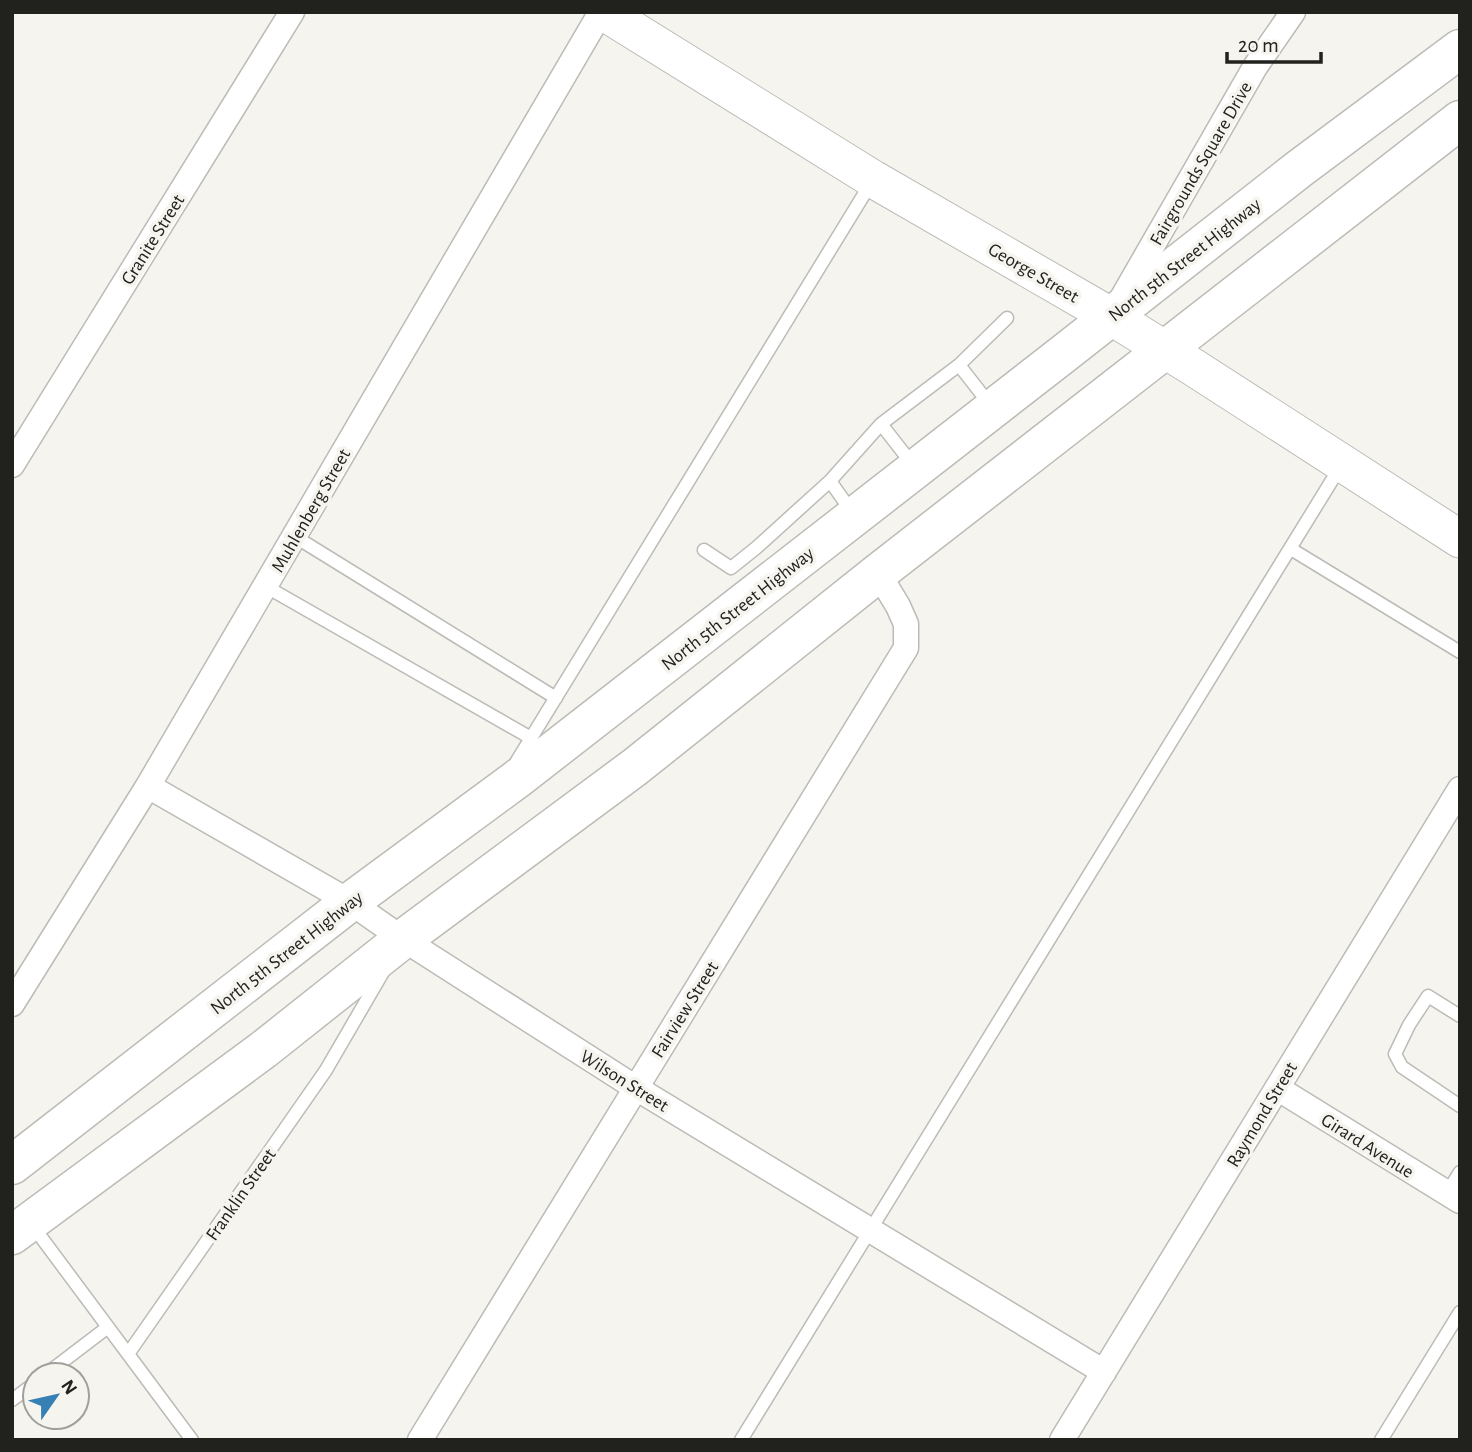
<svg xmlns="http://www.w3.org/2000/svg" width="1472" height="1452" viewBox="0 0 1472 1452" font-family="'Alegreya Sans',sans-serif">
<rect width="100%" height="100%" fill="#f5f4ee"/>
<g fill="none" stroke-linecap="round" stroke-linejoin="round">
<g stroke="#bcbbb6" stroke-width="15">
<path id="lane" d="M959 365 1007 318
M881 424 913 465
M830 481 852 512
M294 536 556 698
M1291 549 1460 652
M704 550 731 568 756 548 830 481 881 424 959 365 991 406
M265 586 531 738
M517 761 871 183
M1460 1016 1428 996 1409 1025 1395 1054 1402 1067 1460 1106
M1447 1193 1460 1172
M32 1225 128 1354
M45 1375 108 1327
M12 1400 35 1383
M192 1440 128 1354 326 1070 383 972
M741 1440 1342 464
M1381 1440 1460 1312"/>
</g>
<g stroke="#bcbbb6" stroke-width="27">
<path id="street" d="M1121 300 1255 67 1293 12
M12 465 292 12
M148 786 350 902 403 939 636 1088 1104 1372
M12 1004 148 786 601 12
M1277 1088 1460 1201
M420 1440 906 648V624L898 606 878 573
M1062 1440 1460 789"/>
</g>
<g stroke="#bcbbb6" stroke-width="39">
<path id="secondary" d="M604 12 873 179 1112 317 1193 367 1460 539"/>
</g>
<g stroke="#bcbbb6" stroke-width="41">
<path id="primary" d="M12 1165 350 902 517 779 1062 355 1299 169 1460 49
M12 1235 263 1050 403 939 635 767 878 573 1460 120"/>
</g>
<use href="#lane" stroke="#fff" stroke-width="12"/>
<use href="#street" stroke="#fff" stroke-width="24"/>
<use href="#secondary" stroke="#fff" stroke-width="37"/>
<use href="#primary" stroke="#fff" stroke-width="38"/>
</g>
<g text-anchor="middle" stroke-width="7" stroke-linejoin="round" paint-order="stroke">
<g font-size="19" fill="#21211e" stroke="#f5f4ee">
<text transform="translate(1200 163) rotate(-60)" y="7">Fairgrounds Square Drive</text>
<text transform="translate(152 239) rotate(-58)" y="7">Granite Street</text>
<text transform="translate(1184 259) rotate(-38)" y="7">North 5th Street Highway</text>
<text transform="translate(1034 272) rotate(30)" y="7">George Street</text>
<text transform="translate(310 510) rotate(-60)" y="7">Muhlenberg Street</text>
<text transform="translate(737 608) rotate(-38)" y="7">North 5th Street Highway</text>
<text transform="translate(286 952) rotate(-38)" y="7">North 5th Street Highway</text>
<text transform="translate(684 1009) rotate(-58)" y="7">Fairview Street</text>
<text transform="translate(625 1080) rotate(32)" y="7">Wilson Street</text>
<text transform="translate(1261 1114) rotate(-59)" y="7">Raymond Street</text>
<text transform="translate(1368 1145) rotate(32)" y="7">Girard Avenue</text>
<text transform="translate(240 1194) rotate(-55)" y="7">Franklin Street</text>
</g>
</g>
<rect width="1472" height="1452" fill="none" stroke="#21211e" stroke-width="28"/>
<g transform="translate(56 1396) rotate(56)"><circle r="33" fill="#f5f4ee" stroke="#a0a09b" stroke-width="2"/>
<path d="M0-5L12 26L0 18L-12 26Z" fill="#3680b4"/>
<text y="-10" font-size="19" font-weight="bold" text-anchor="middle" fill="#21211e">N</text>
</g>
<path d="M1227 52v10h94v-10" fill="none" stroke="#21211e" stroke-width="3.5"/>
<text x="1238" y="52" font-size="21" fill="#21211e" stroke="#f5f4ee" stroke-width="5" paint-order="stroke">20 m</text>
</svg>
